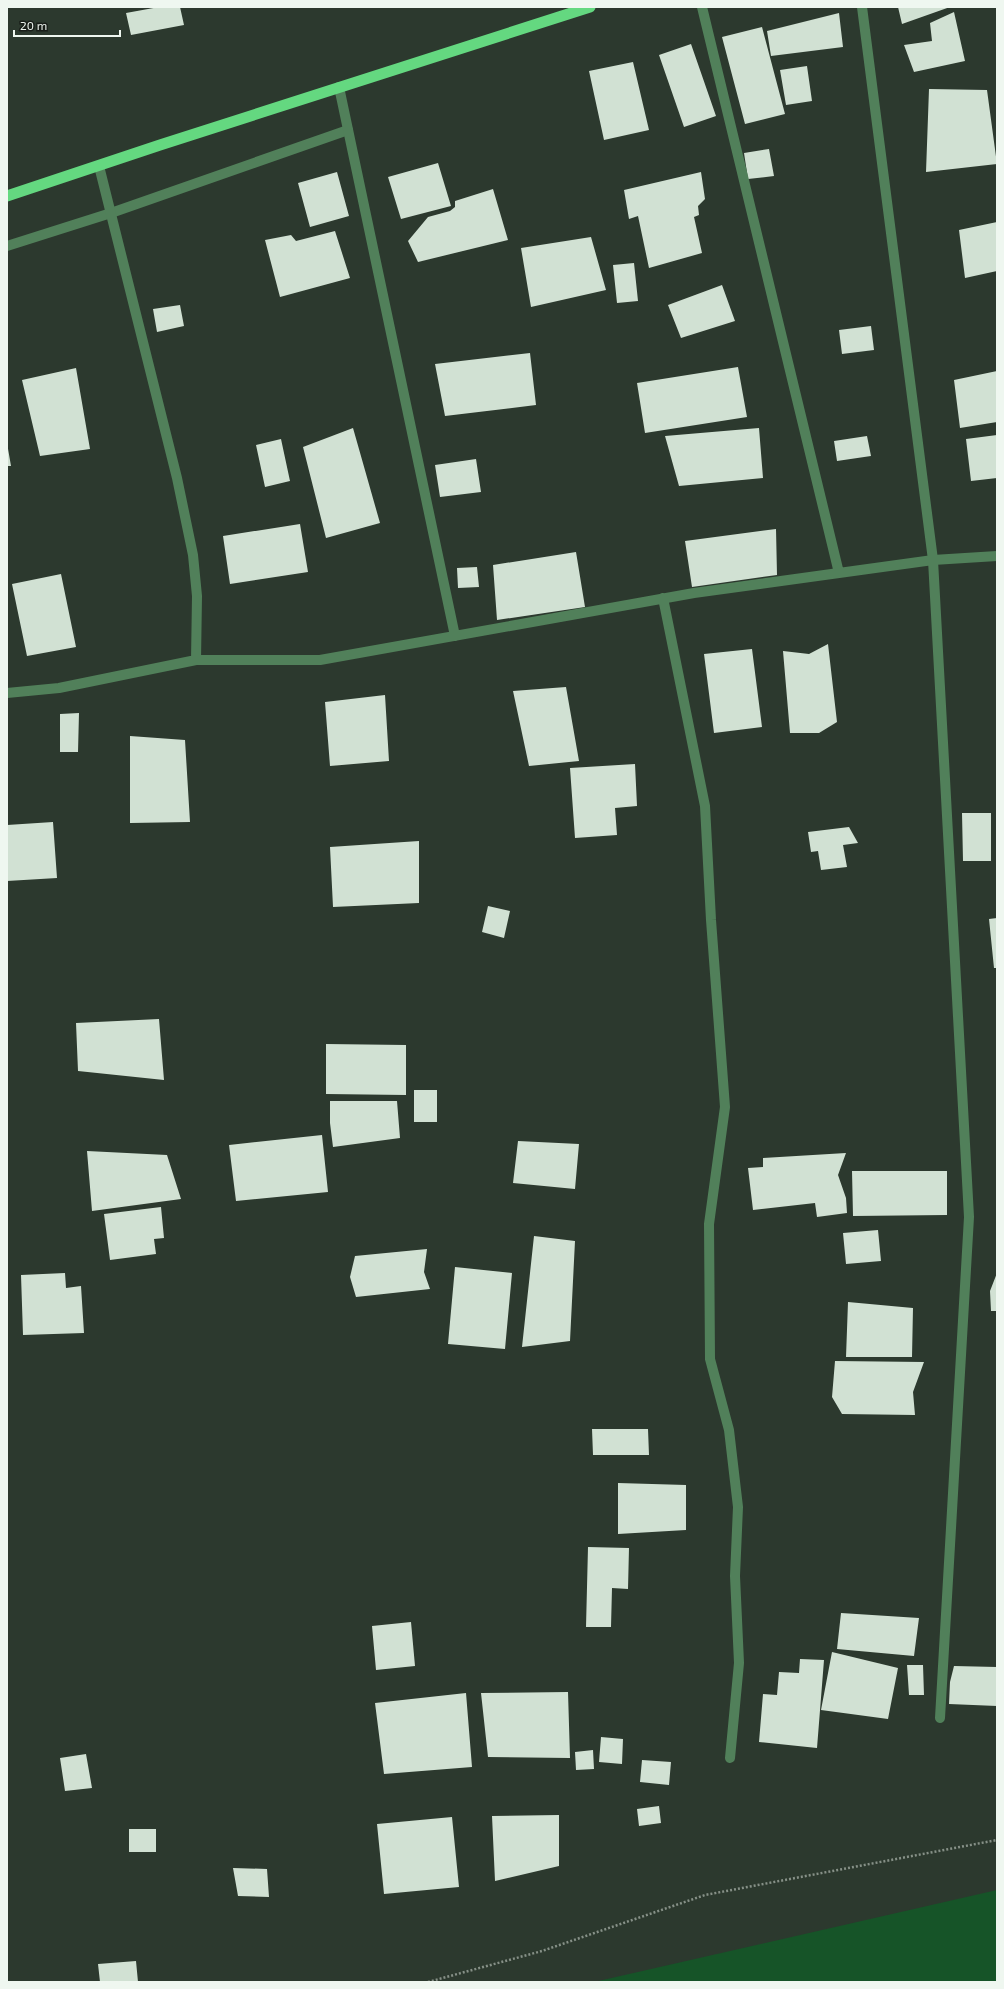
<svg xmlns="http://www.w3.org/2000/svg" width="1004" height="1989" viewBox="0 0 1004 1989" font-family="'Exo 2',sans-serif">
<rect width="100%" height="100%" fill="#2c392e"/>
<path fill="#165428" d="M997 1890V1982H594Z"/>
<path fill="#d1e1d3" d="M159 7H180L184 25 131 35 126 13Z
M898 7H950L902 24Z
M954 12 965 61 914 72 904 45 932 41 930 23Z
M839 13 843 47 771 56 767 31Z
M762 27 785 114 745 124 722 37Z
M691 44 716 116 684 127 659 55Z
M633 62 649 130 604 140 589 71Z
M807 66 812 101 786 105 780 70Z
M929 89 987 90 997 164 926 172Z
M769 149 774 176 748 179 744 153Z
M438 163 451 206 401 219 388 177Z
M337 172 349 216 310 227 298 183Z
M701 172 705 199 698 206 699 215 694 217 702 253 649 268 638 216 629 219 624 190Z
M493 189 508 240 418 262 408 241 428 217 450 211 455 207V201Z
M997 222V271L965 278 959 230Z
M335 231 350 278 280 297 265 240 291 235 296 241Z
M591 237 606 290 531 307 521 248Z
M634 263 638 301 617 303 613 265Z
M722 285 735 321 681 338 668 305Z
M180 305 184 326 157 332 153 309Z
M871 326 874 350 842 354 839 330Z
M530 353 536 405 445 416 435 364Z
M738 367 747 417 645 433 637 383Z
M76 368 90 449 40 456 22 380Z
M997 371V422L960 428 954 380Z
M353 428 380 523 326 538 303 447Z
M759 428 763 478 679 486 665 436Z
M997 435V478L971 481 966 439Z
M867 436 871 456 837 461 834 441Z
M281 439 290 481 265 487 256 445Z
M7 443 11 466H7Z
M476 459 481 492 440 497 435 465Z
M300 524 308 572 230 584 223 536Z
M776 529 777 575 692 587 685 541Z
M576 552 585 607 497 620 493 565Z
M477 567 479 587 458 588 457 568Z
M61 574 76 647 27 656 12 584Z
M828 644 837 722 819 733H790L783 651 809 654Z
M752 649 762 727 714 733 704 654Z
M566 687 579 761 529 766 513 691Z
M385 695 389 761 330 766 325 702Z
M79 713 78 752H60V714Z
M130 736 185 740 190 822 130 823Z
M635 764 637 806 615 808 617 835 575 838 570 768Z
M962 813H991V861H963Z
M53 822 57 878 7 881V825Z
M849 827 858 843 843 845 847 867 821 870 818 851 811 852 808 832Z
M419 841V903L333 907 330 847Z
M488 906 510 911 504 938 482 932Z
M997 918V968H994L989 919Z
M159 1019 164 1080 78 1071 76 1023Z
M326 1044 406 1045V1095L326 1094Z
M414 1090H437V1122H414Z
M330 1101H397L400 1138 333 1147 330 1123Z
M322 1135 328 1192 236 1201 229 1145Z
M518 1141 579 1144 575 1189 513 1183Z
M87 1151 167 1155 181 1199 92 1211Z
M846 1153 838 1175 846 1198 847 1213 817 1217 815 1203 753 1210 748 1168 763 1167V1158Z
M852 1171H947V1215L853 1216Z
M161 1207 164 1238 154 1239 156 1254 110 1260 104 1214Z
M878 1230 881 1261 846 1264 843 1233Z
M534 1236 575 1241 570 1341 522 1347Z
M427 1249 424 1272 430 1289 356 1297 350 1277 355 1256Z
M455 1267 512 1273 505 1349 448 1344Z
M65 1273 66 1288 81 1286 84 1333 23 1335 21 1275Z
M997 1273V1311H991L990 1291Z
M848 1302 913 1308 912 1357H846Z
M835 1361 924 1362 913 1392 915 1415 842 1414 832 1397Z
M592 1429H648L649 1455H593Z
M618 1483 686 1485V1530L618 1534Z
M588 1547 629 1548 628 1589 612 1588 611 1627H586Z
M841 1613 919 1618 914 1656 837 1649Z
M411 1622 415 1666 376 1670 372 1626Z
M832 1652 898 1668 888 1719 821 1710Z
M800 1659 824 1660 817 1748 759 1742 763 1694 777 1695 779 1672 799 1673Z
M907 1665H923L924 1695H909Z
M954 1666 997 1667V1706L949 1704 950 1682Z
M568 1692 570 1758 488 1757 481 1693Z
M466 1693 472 1767 384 1774 375 1703Z
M601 1737 623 1739 622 1764 599 1762Z
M593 1750 594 1769 576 1770 575 1752Z
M86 1754 92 1788 65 1791 60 1758Z
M642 1760 671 1762 669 1785 640 1782Z
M659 1806 661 1823 639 1826 637 1809Z
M559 1815V1866L495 1881 492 1816Z
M452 1817 459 1887 384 1894 377 1824Z
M129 1829H156V1852H129Z
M233 1868 267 1869 269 1897 238 1896Z
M136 1961 138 1982H100L98 1964Z"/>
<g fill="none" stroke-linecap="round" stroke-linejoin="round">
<path stroke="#869087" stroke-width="2.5" stroke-dasharray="2 2" stroke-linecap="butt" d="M428 1982 542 1951 705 1895 997 1840"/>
<path stroke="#51805a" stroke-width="10" d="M7 246 111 213 348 130"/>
<path stroke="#51805a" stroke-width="10" d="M702 7 839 573
M862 7 933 560 969 1217 940 1718
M339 87 455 636
M99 166 177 478 193 555 197 596 196 660
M663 598 705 806 711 920 725 1107 709 1224 710 1359 729 1430 738 1507 735 1576 739 1663 730 1758
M7 693 59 688 196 660H320L694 593 933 560 997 556"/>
<path stroke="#64d880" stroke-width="11" d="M7 196 160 145 590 7"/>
</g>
<rect width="1004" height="1989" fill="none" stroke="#eff7f0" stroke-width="16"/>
<path d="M14 30v6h106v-6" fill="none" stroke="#eff7f0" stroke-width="2"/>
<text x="20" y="30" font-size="12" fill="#eff7f0" stroke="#191e19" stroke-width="3" paint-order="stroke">20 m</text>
</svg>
